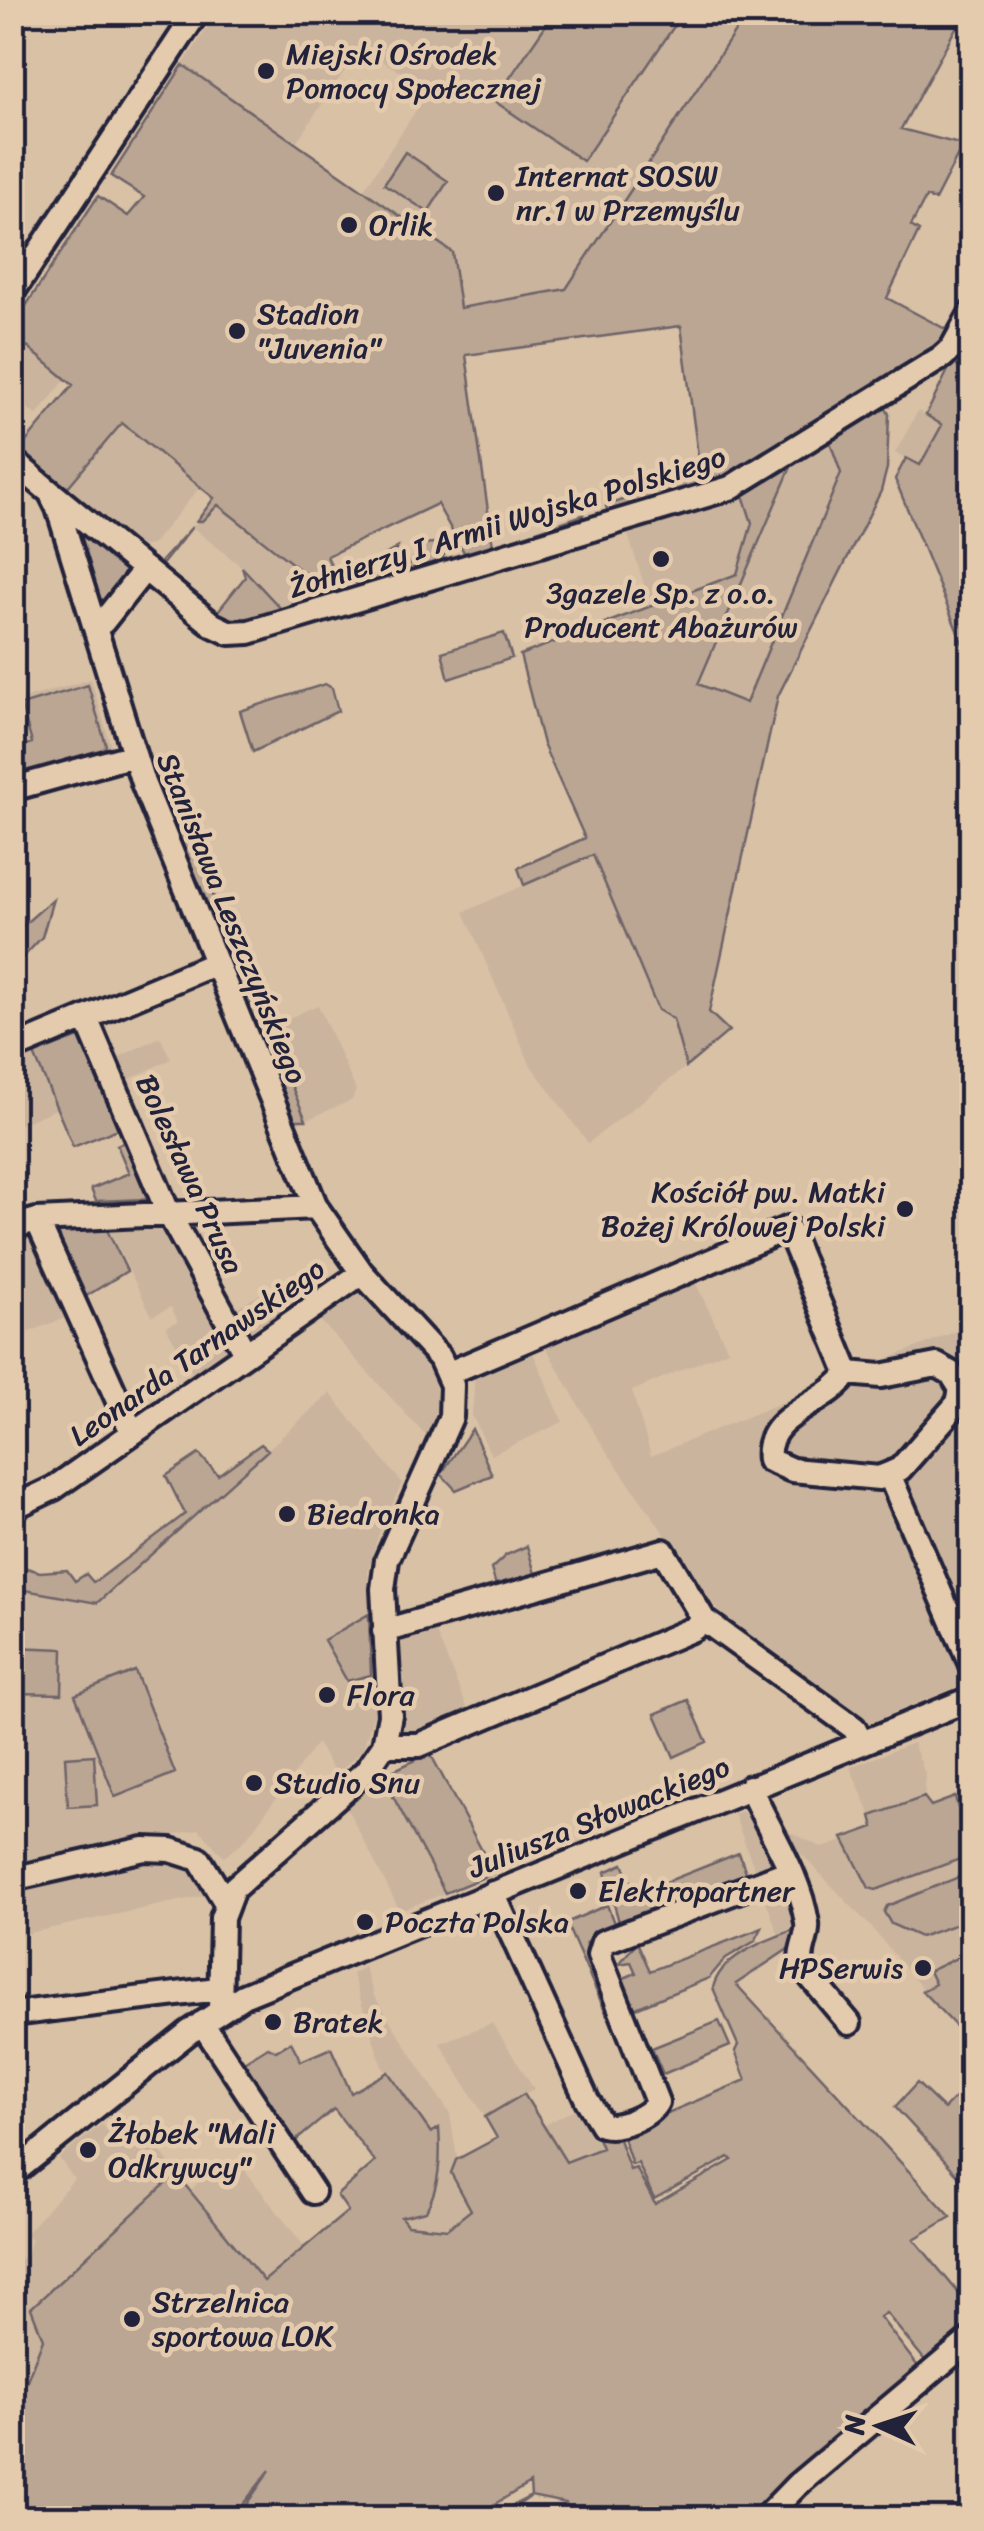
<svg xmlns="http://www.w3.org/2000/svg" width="984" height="2531" viewBox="0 0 984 2531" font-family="Sriracha,sans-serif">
<rect width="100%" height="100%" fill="#d9c1a6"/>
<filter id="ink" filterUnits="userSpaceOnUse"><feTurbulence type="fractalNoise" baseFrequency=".01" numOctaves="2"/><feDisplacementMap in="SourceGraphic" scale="20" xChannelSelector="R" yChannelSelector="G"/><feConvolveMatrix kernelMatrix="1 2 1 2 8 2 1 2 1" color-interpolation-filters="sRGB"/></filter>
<g filter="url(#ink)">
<path fill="#cab49d" d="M217 13H748L566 289 459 308 452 252 363 191 430 89 360 48 295 144 183 65Z
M12 335 66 379 37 415 13 398Z
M918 411 942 424 920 465 895 453Z
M121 423 200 487 152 545 139 547 67 488Z
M829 437 841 473 746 703 698 684 784 486 792 468 789 464Z
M743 495 752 523 737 574 651 606 628 535Z
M218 504 332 595 333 597 278 614 282 610 242 567 192 527Z
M91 679 111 746 107 754 13 781 12 680 20 700Z
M592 855 658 1010 673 1019 686 1067 588 1143 530 1064 464 912Z
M318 1005 356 1090 352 1100 306 1120 267 1028Z
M79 1037 102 1090 13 1127V1063Z
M160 1037 171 1059 128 1080 117 1058Z
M163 1226 227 1349 192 1373 166 1327 178 1321 171 1307 152 1316 108 1228Z
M30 1236 68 1317 13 1338V1241Z
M691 1273 728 1350 632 1391 651 1456 971 1325V1633L946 1570 927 1578 971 1668V1681L862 1726 727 1623 598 1439 539 1335Z
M282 1282 299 1299 246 1335 232 1310Z
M354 1291 365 1292 434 1376 438 1406 427 1437 317 1317Z
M527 1349 534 1355 563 1422 491 1455 472 1415 475 1374Z
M330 1393 402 1483 378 1536 368 1572 375 1710 363 1749 336 1775 317 1743 245 1840 224 1857 199 1829 13 1872 12 1588 98 1603Z
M432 1623 471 1717 437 1731 409 1736 402 1729V1640L406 1634Z
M913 1743 926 1776 924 1797 931 1806 971 1790V2006L950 2022 871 1927 787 1839 792 1833 823 1848 875 1830 883 1811 871 1816 850 1767Z
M382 1776 445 1893 400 1911 347 1808Z
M742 1811 764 1831 801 1927 779 1936 734 1814Z
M152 1855 194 1867 207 1884V1895L24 1934 13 1943V1879Z
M364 1967 374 1996 450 2114 458 2164 451 2174 471 2210 447 2229 406 2225 401 2217 425 2211 438 2129 432 2133 382 2066 352 1974Z
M492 2023 534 2089 485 2117 440 2043Z
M582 2105 603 2147 566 2162 543 2126Z
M140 2121 176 2174 32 2308 43 2339 13 2419V2264L26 2255 31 2239 25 2234 74 2179 59 2158 102 2124 116 2141Z
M238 2162 305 2247 264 2281 189 2192 217 2163Z"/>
<path fill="#bba694" stroke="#6e6468" stroke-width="2.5" d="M554 13H683L583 161 494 101Z
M747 13H964L901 129 963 145 935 200 926 197 911 226 919 231 887 298 949 331 940 345 734 475 608 514 606 506 700 471 681 326 466 355 493 546 583 515 582 519 465 554 437 504 327 556 341 589 332 595 218 505 202 521H197L214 498 122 423 67 488 20 449 73 385 13 335 12 327 98 196 128 216 144 197 111 176 183 65 452 252 460 308 566 289Z
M405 152 448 181 428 212 384 184Z
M952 362 968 373 971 370V664L895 479 906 458 920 465 942 425 926 415Z
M885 407 889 414 887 468 881 491 778 696 709 1012 729 1031 686 1067 673 1019 658 1010 593 855 524 885 518 868 585 838 543 744 520 655 737 574 752 523 743 495 791 467 698 684 746 703 841 473 830 442Z
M72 522 131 570 104 605 100 606Z
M192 527 161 566 218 611 245 577 242 567 282 610 243 623 229 621 161 568V561Z
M434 543 444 555 439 566 361 587 355 582 356 569 361 566 367 576 381 568 378 559 397 548 387 570 394 574 399 565 407 568 423 544Z
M504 633 512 658 449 679 442 652Z
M325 684 332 688 338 711 253 752 240 711Z
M88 685 106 745 103 750 13 776V749L32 743 21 705Z
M177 820 186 841 191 840 257 1004 252 1006 233 982 171 825Z
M53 899 42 937 13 968V926L20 928Z
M258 1007 306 1120H292C276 1082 270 1046 255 1010Z
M79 1037 118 1129 73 1147 34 1054Z
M124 1142 148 1199 96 1201 91 1189 129 1173 117 1145Z
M106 1228 127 1271 83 1298 51 1231Z
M472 1429 492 1475 456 1490 441 1474Z
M261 1444 268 1450 97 1603 13 1588V1564L40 1572 67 1570 75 1581 86 1574 93 1582 99 1579 185 1514 166 1476 199 1454 218 1475Z
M527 1546 538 1584 499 1595 491 1569 506 1555Z
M369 1614 371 1675 347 1681 324 1640Z
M13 1647 63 1649 62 1694 13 1693Z
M135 1671 175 1773 115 1797 75 1695Z
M688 1700 707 1742 674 1757 655 1714Z
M430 1753 494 1873 445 1893 382 1776Z
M94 1755 97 1805 68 1807 65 1757Z
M924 1797 931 1806 955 1797 971 1855 876 1890 869 1888 843 1838 874 1827 871 1816Z
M739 1853 749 1881 716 1893 707 1887 683 1896 679 1907 621 1929 605 1872 623 1864 636 1894Z
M971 1872V1919L920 1937 891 1924 884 1912 887 1906Z
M607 1905 617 1931 586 1943 614 2012 607 2015 566 1923Z
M801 1927 788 1949 736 1984 951 2217 914 2239 971 2308V2327L928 2364 886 2313 880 2317 920 2369 785 2484 753 2518H678L625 2508 614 2516 567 2509 566 2503 531 2496 501 2518H488L531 2496 530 2483 471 2518H237L270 2470 232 2518H13L12 2419 43 2339 31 2308 176 2174 264 2281 348 2211 337 2195 375 2162 334 2109 292 2144 237 2066 268 2047 276 2051 291 2042 301 2061 331 2048 351 2093 388 2072 431 2133 439 2128C441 2158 440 2185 426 2211L401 2217 407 2225 447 2229 471 2210 451 2173 456 2160 497 2138 485 2117 524 2094 566 2162 602 2148 598 2138 616 2131 630 2170 636 2168 655 2204 732 2160 729 2157 654 2199 638 2163 632 2165 621 2131 637 2133 639 2125 746 2080 735 2051 738 2045 713 1988C721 1953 772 1939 801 1927Z
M762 1928 755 1941 726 1958 709 1978 631 2010 619 1980 636 1973 631 1962 619 1964 637 1942 650 1971Z
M971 1951V2042L922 1991 935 1984 929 1971Z
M719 2021 730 2046 663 2074 652 2048Z
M971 2081V2189L895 2107 917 2083 944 2109Z"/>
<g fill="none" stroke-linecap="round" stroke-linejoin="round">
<g stroke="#22223b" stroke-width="30">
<path id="minor" d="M12 293 197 12
M12 460 50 492 58 508 143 783 316 1207 362 1273 440 1358 452 1385 451 1417 387 1560 383 1589 390 1715 384 1745 366 1771 233 1889 222 1918 220 2011
M53 494 213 625 230 633 249 632 730 488 942 357 952 348 972 312
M94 625 103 622 145 569
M12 789 134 755
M86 1018 168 1212 245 1353
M12 1049 216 963
M37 1220 132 1432
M12 1227 37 1220 316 1207
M449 1373 788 1228 848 1373C827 1406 763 1413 769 1460L792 1470 879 1478 889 1474 972 1667
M848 1373 881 1376 937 1365 951 1373 961 1389 958 1403 900 1469 889 1474
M12 1508 54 1488 362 1273
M384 1631 663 1551 704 1620 854 1728 861 1742
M384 1745H419L693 1629 704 1620
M750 1787C769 1832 799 1873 807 1923 809 1939 797 1951 803 1968L849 2023
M12 1879 144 1849 171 1850 199 1859 226 1903
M493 1893 587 2100 602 2125C619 2129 649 2117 657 2102L599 1955 603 1942 790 1871
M12 2014 218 1989
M202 2023 313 2192
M12 2174 188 2033 243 1996 972 1698
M765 2518 797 2485 972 2338"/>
</g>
<use href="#minor" stroke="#e5cbad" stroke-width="22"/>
</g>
</g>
<g fill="#22223b" stroke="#e5cbad" stroke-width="4">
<circle cx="266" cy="71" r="10"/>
<circle cx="496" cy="193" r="10"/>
<circle cx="349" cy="225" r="10"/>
<circle cx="237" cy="331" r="10"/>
<circle cx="661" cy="559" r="10"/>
<circle cx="905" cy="1209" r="10"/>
<circle cx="287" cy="1514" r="10"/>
<circle cx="327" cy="1695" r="10"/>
<circle cx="254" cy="1783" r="10"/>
<circle cx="578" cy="1891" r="10"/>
<circle cx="365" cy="1922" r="10"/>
<circle cx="923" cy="1968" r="10"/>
<circle cx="273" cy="2022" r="10"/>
<circle cx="88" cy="2150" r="10"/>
<circle cx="132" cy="2319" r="10"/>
</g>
<g text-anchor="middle" stroke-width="9" stroke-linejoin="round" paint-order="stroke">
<g font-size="30" fill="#22223b" stroke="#e5cbad" text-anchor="start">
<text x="286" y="64">Miejski Ośrodek<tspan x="286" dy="34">Pomocy Społecznej</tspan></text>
<text x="516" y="186">Internat SOSW<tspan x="516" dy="34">nr.1 w Przemyślu</tspan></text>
<text x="369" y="235">Orlik</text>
<text x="257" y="324">Stadion<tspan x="257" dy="34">"Juvenia"</tspan></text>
<text x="661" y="603" text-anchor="middle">3gazele Sp. z o.o.<tspan x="661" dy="34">Producent Abażurów</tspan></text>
<text x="885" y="1202" text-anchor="end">Kościół pw. Matki<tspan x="885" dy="34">Bożej Królowej Polski</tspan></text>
<text x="307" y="1524">Biedronka</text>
<text x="347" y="1705">Flora</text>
<text x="274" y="1793">Studio Snu</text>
<text x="598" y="1901">Elektropartner</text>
<text x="385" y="1932">Poczta Polska</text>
<text x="903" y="1978" text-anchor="end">HPSerwis</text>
<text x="293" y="2032">Bratek</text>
<text x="108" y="2143">Żłobek "Mali<tspan x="108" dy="34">Odkrywcy"</tspan></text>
<text x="152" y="2312">Strzelnica<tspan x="152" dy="34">sportowa LOK</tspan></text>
</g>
<g font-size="30" fill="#22223b" stroke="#e5cbad">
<text transform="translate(507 522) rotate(-17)" y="10">Żołnierzy I Armii Wojska Polskiego</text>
<text transform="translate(232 918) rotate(68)" y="10">Stanisława Leszczyńskiego</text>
<text transform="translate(190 1174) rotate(65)" y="10">Bolesława Prusa</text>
<text transform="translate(197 1352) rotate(-35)" y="10">Leonarda Tarnawskiego</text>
<text transform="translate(599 1817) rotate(-22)" y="10">Juliusza Słowackiego</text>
</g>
</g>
<rect width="984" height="2531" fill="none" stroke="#e5cbad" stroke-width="50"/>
<rect x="25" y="25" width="934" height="2481" fill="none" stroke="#22223b" stroke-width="4" filter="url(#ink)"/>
<g transform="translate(879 2426) rotate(273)" stroke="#e5cbad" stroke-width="8" paint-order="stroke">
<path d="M0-8L18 38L0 25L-18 38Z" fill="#22223b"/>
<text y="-15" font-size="28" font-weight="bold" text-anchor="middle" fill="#22223b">N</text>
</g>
</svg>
